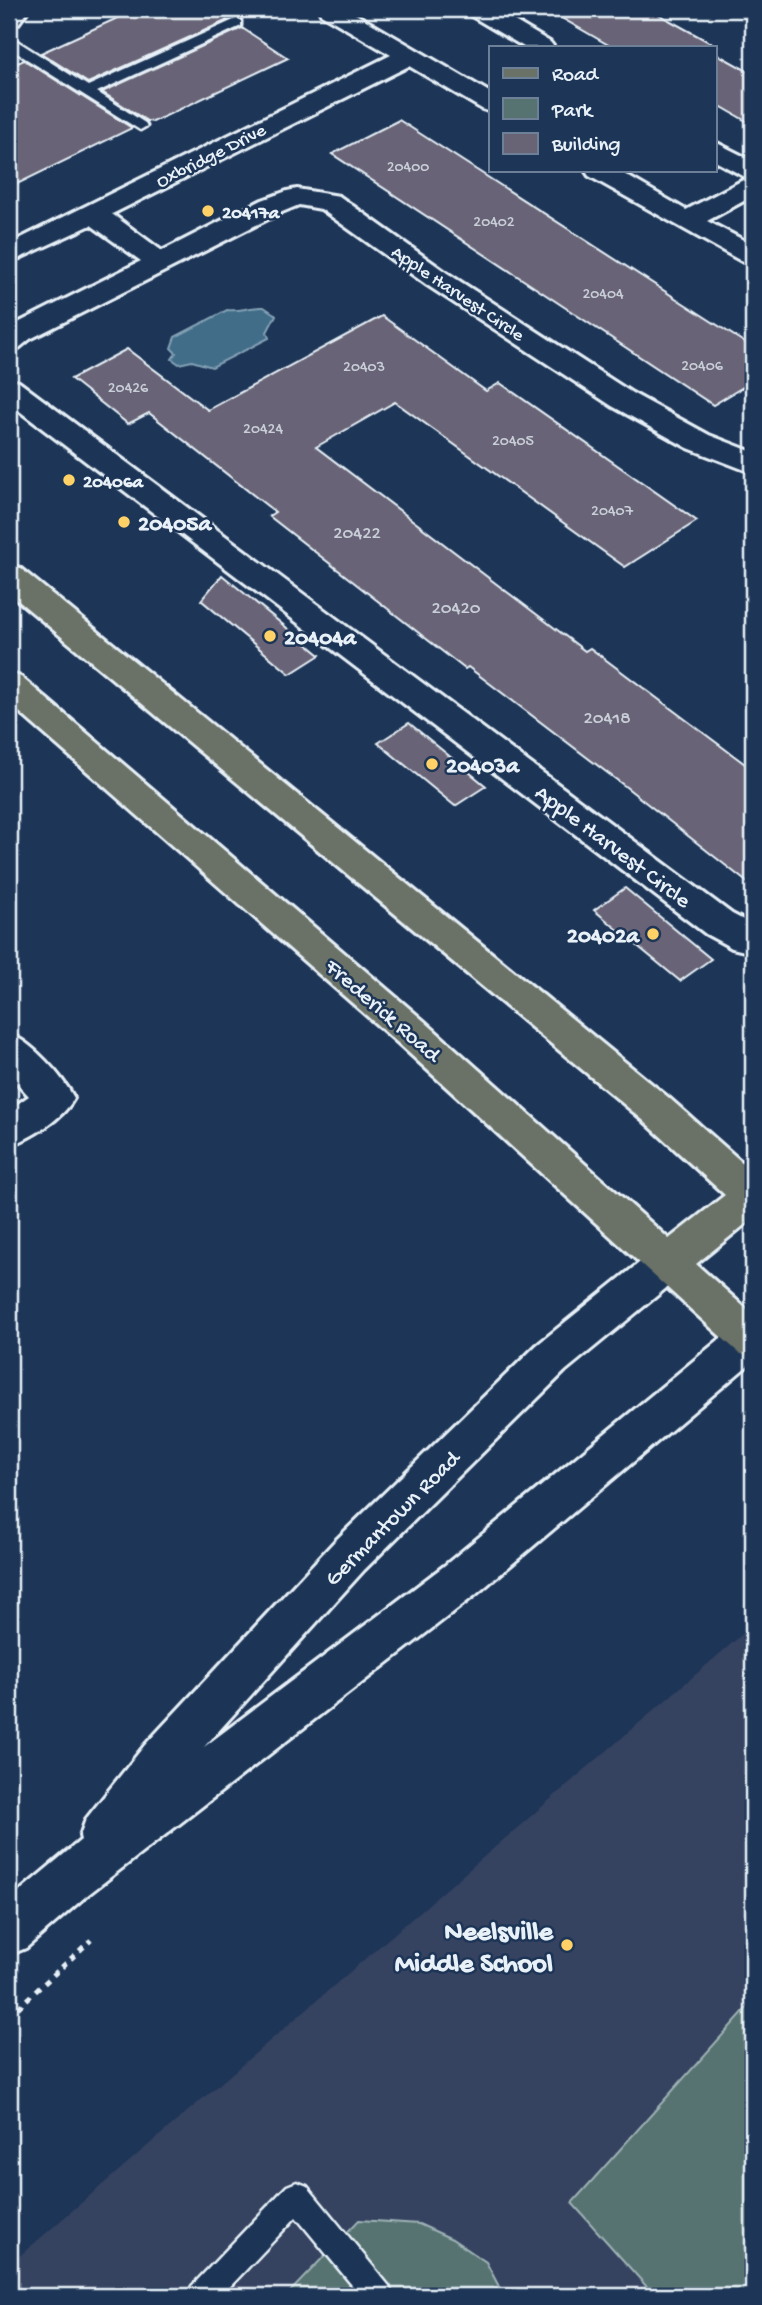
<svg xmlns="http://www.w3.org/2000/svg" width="762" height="2305" viewBox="0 0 762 2305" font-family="'Gochi Hand',sans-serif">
<rect width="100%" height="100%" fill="#1d3557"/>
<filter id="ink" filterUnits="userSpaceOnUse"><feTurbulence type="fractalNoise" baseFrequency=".0143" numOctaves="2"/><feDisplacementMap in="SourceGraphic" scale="14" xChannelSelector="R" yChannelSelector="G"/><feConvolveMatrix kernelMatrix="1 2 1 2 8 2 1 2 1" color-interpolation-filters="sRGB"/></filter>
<g filter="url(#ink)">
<path fill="#344360" d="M753 1625V2296H9V2265Z"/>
<path fill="#567372" stroke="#9fb2b5" stroke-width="2" d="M753 2001V2296H655L572 2203Z
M359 2220 419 2224 452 2239 486 2262 504 2296H286Z"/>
<path fill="#426d89" stroke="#84a2b5" stroke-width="2" d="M264 307 276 315 267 332 269 338 212 367 192 361 179 364 172 359 176 353 171 348 175 337 227 310C240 312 251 306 264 307Z"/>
<path fill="#686476" stroke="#e8f1f8" stroke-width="2" d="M137 9H211L228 20 88 83 41 53Z
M546 9H649L718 47H612Z
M242 28 288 58 153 122 147 121 102 92Z
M715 53 753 74V125L715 103Z
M24 60 132 128 9 188V67Z
M399 120 753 348V381L713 405 332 154Z
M382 316 486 391 500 383 697 521 625 567 395 402 316 447 585 651 590 648 753 770V887L626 787 468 667 465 669 269 516 275 512 149 413 128 424 71 379 127 349 208 410Z
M222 575 320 655 290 674 201 600Z
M409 723 486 786 455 806 378 743Z
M625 888 711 959 680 981 594 910Z"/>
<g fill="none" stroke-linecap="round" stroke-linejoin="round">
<g stroke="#e8f1f8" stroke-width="5">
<path id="service" d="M236 19 241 20V26L97 92 145 123 147 126 140 130 9 48V38L14 39 88 86Z
M297 2182 307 2186 389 2286 393 2296H361L296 2217 221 2296H188L192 2286 287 2186Z"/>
</g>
<g stroke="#e8f1f8" stroke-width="6">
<path id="minor" d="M9 9H29L18 24 9 26Z
M318 9H347L491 93V112L482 109 409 66 112 214 162 251 262 200 287 191 297 189 339 196 447 273 632 393 709 435 753 452V473L688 448 612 406 427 285 321 209 299 205 282 212 30 339 19 348 9 351 10 327 141 261 91 225 9 263V244L391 55 321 14Z
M465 9H494L550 42 554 47H524L468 14Z
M715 142 753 161V196L707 221 753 245V264L743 262 589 176 585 170H617L686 210 747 178 715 161Z
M9 380 19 382 732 914 753 925V953L732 948 706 934 9 403Z
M9 1034C31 1041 63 1077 74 1098 63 1119 31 1138 9 1146V1110L29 1096 9 1074Z"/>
</g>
<g stroke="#e8f1f8" stroke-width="6">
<path id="tertiary" d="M668 1246 682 1251 688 1263 682 1275 565 1371 364 1570 204 1747 444 1566 737 1325 751 1320 753 1321V1361L474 1596 86 1896 26 1948 9 1955V1900L81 1840 80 1836 86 1819 145 1745 334 1542 537 1345 654 1251Z"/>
</g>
<g stroke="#e8f1f8" stroke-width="6">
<path id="primary" d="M9 565 20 568 669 1098 753 1172V1218L696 1264 753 1315V1358L739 1353 398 1043 9 703V673L21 677 424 1021 669 1239 725 1195 643 1120 9 593Z"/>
</g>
<path stroke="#e8f1f8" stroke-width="5" stroke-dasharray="6 6" stroke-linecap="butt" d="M9 2016 91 1940"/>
<use href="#service" fill="#1d3557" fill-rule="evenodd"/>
<use href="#minor" fill="#1d3557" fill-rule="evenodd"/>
<use href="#tertiary" fill="#1d3557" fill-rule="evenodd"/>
<use href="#primary" fill="#6a7166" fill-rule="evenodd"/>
</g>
</g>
<g fill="#ffd166" stroke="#1d3557" stroke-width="2.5">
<circle cx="208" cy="211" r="7"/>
<circle cx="69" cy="480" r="7"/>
<circle cx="124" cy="522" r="7"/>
<circle cx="270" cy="636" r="7"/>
<circle cx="432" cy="764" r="7"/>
<circle cx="653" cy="934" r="7"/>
<circle cx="567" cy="1945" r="7"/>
</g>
<g text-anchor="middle" stroke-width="5" stroke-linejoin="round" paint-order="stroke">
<g font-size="16" fill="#c8ced8">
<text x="408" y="171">20400</text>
<text x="494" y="226">20402</text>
<text x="603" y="298">20404</text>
<text x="702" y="370">20406</text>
<text x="364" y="371">20403</text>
<text x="128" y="392">20426</text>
<text x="263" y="433">20424</text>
<text x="513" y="445">20405</text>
<text x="612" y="515">20407</text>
</g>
<g font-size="19" fill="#e8f1f8" stroke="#1d3557">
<text transform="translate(210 154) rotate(-27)" y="7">Oxbridge Drive</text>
<text transform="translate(459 292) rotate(34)" y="7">Apple Harvest Circle</text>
</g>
<g font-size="19" font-weight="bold" fill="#e8f1f8" stroke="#1d3557" text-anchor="start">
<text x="222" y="218">20417a</text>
<text x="83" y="487">20406a</text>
</g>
<g font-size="19" fill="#c8ced8">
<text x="357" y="538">20422</text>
<text x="456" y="613">20420</text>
<text x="607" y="723">20418</text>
</g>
<g font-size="23" font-weight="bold" fill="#e8f1f8" stroke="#1d3557" text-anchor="start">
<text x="138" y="530">20405a</text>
<text x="284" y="644">20404a</text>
<text x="446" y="772">20403a</text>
<text x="639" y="942" text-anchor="end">20402a</text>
</g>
<g font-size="23" fill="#e8f1f8" stroke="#1d3557">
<text transform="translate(614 845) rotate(37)" y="8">Apple Harvest Circle</text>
<text transform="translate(384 1009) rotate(41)" y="8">Frederick Road</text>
<text transform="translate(391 1517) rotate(-45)" y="8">Germantown Road</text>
</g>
<g font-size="28" font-weight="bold" fill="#e8f1f8" stroke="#1d3557" text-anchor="end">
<text x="553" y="1939">Neelsville<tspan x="553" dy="32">Middle School</tspan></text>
</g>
</g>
<rect width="762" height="2305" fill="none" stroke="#1d3557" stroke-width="35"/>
<rect x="18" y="18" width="727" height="2270" fill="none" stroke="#e8f1f8" stroke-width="2.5" filter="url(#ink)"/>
<rect x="489" y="46" width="228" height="126" fill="#1d3557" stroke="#6e8097" stroke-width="2"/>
<rect x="503" y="68" width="35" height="10" fill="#6a7166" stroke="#6e8097" stroke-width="2"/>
<text x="552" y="80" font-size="21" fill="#e8f1f8">Road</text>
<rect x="503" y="98" width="35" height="21" fill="#567372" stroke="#6e8097" stroke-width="2"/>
<text x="552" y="116" font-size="21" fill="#e8f1f8">Park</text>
<rect x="503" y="133" width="35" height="21" fill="#686476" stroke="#6e8097" stroke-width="2"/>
<text x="552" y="150" font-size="21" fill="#e8f1f8">Building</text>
</svg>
